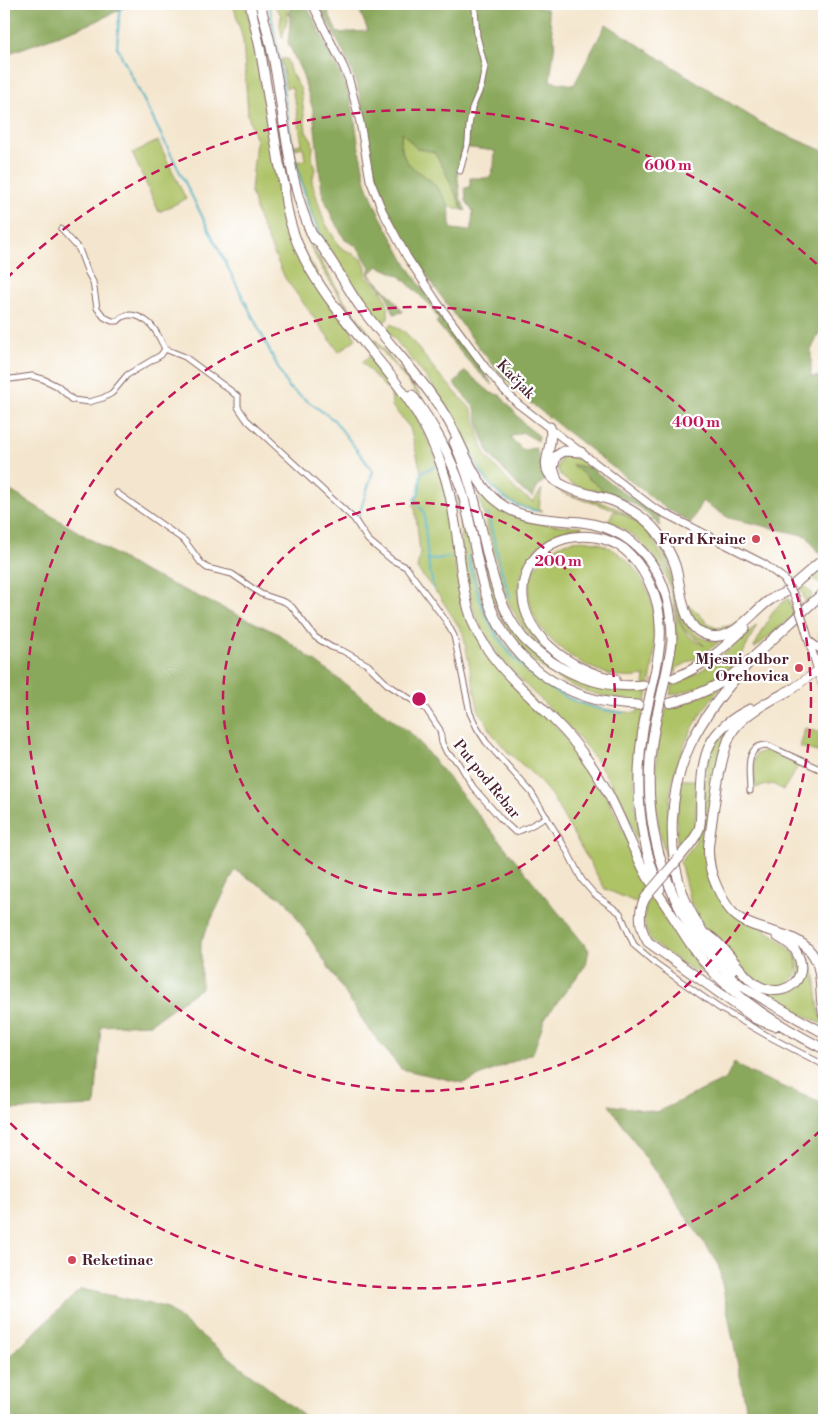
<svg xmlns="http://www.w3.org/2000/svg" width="828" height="1424" viewBox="0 0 828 1424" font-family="'Libre Bodoni',serif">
<rect width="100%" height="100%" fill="#fff"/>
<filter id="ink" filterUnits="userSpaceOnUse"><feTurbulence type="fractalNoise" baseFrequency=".02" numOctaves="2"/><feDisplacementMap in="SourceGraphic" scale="10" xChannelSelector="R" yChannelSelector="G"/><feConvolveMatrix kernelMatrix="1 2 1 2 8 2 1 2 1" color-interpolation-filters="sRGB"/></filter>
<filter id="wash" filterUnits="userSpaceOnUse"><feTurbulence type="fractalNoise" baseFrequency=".0096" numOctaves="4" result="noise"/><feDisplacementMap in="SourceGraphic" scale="20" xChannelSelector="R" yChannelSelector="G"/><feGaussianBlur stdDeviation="1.12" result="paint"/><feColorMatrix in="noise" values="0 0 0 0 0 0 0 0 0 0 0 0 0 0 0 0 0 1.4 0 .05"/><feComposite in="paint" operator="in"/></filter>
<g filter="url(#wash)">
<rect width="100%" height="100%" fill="#f4e6ce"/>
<path fill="#aec266" stroke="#7c7048" d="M233 4H245L247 10 256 51 278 189 287 222 356 339 339 352 285 278 259 220 251 192 256 141 248 116 243 40Z
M254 4H257L271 71 268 72Z
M273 4H286C289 17 286 26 282 38L280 25 281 15Z
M281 59H287L290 71 301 90 306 132 312 140 313 147 312 159 315 169 312 182 324 221 340 247 362 259 366 267V275C380 291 390 295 388 319L382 323C358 294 334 262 318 228 308 207 302 184 297 162L305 160 303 147 295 149V145L302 144 295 100 294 99 292 87 286 88Z
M279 130 294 198 313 247 341 296 370 334 369 335C344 304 321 272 305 235 291 202 284 166 278 131Z
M402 132 416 148 434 152 444 169 463 210 449 207C443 196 436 184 425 176 422 173 418 172 415 170 402 162 400 145 402 132Z
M158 141 186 199 159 212 132 153Z
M391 324 406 333 436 371 472 410 485 455 518 492 533 502 542 489 539 508 543 511C528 509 513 505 501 495 476 473 464 436 447 407 429 379 407 354 386 329Z
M375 339 418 392 445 433 465 479 489 575 528 648 550 667 571 678 596 687 643 693 645 676C638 677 629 678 622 677 586 672 533 638 529 599 527 586 532 571 540 561 580 514 642 555 652 605 663 653 643 703 636 750 632 782 636 813 641 844L638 843C633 830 629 816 622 804 608 775 586 744 563 721 530 689 498 663 478 620 460 582 463 536 456 497L459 495C467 529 471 563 481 596 494 638 525 673 563 695 585 707 612 711 637 713L639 701C568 697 514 662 490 593 481 567 478 539 471 512 466 492 458 471 451 451 434 409 401 374 373 340Z
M370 356 413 410 439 464 421 471 410 428 392 406 391 394 362 362Z
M569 456 578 459 592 469 572 465 604 491 602 492C586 488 563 486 557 468L561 457Z
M440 466 451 512 456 568 461 594 470 624 582 757 611 804 649 888 640 904 605 889 551 795 536 777 507 751 491 732 478 709 463 633 440 597 417 569 420 552 415 508 413 505 418 502 416 499 419 495 421 473Z
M547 481C553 484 559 490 566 493 577 498 589 499 600 502 629 511 657 529 668 559 676 580 676 603 685 622 694 635 704 641 719 642L702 655 677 668 673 684C707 672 731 648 757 625 751 636 746 649 739 660 726 679 692 691 670 695L673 684H669C684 616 678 554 608 521L614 511C652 522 665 559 674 594 676 606 676 620 684 630 689 638 697 642 705 646L684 629 680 620 667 563 661 548 648 531 621 512 563 493Z
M477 489C484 493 489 502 496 507 520 525 554 525 582 526V528C576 529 568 529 563 531 527 544 506 590 527 624 534 634 544 644 552 653L550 656 523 628 506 598Z
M823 565H824V585H821L815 580 812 574Z
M799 585H804L811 592 812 597 806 603Z
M788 598 794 615 755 648 754 647 773 611Z
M688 606C698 609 703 622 716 628L729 626 744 619C719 635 700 639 688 606Z
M721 687C688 726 666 775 669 827 669 847 674 868 677 888 652 828 649 771 666 709L679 706Z
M733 722 724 740 720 752 707 833 723 905C740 915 780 936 791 950 797 957 797 967 796 976L783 988 760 985 705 930 690 901 680 862 695 843 706 773 711 750Z
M805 728 824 734V754L800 747Z
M770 751 799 765 783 790 773 784 754 788V759L756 754 764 751Z
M681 780H698L695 826 693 832 678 854C675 829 677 805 681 780Z
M653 894C668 923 685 949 706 974 693 972 685 965 675 958 666 952 652 945 648 935 641 921 644 906 653 894Z
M794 942C826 967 810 993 824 1025L796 1011 765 991 800 981Z"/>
<path fill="#8aa85b" stroke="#6a6443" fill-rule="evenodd" d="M4 4H131L95 22 4 55Z
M289 4H306L346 85 354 114 359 149 366 182 376 208 404 260 421 287 493 385C471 367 454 344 436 322L439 320 429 304 400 276 378 266 369 274 391 296 403 312 394 314 387 295 368 274 370 267 357 246 345 240 332 217 322 192 313 110 302 73 288 43 290 21Z
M318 4H325L337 33 368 31 357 4H537V7L547 9 555 42 550 81 574 85 606 24 769 128 824 151V324L811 350V377L824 376V554L817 551 807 536 729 518 702 501 691 523 660 504 528 401C499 376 477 345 454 314 424 273 395 232 377 183 370 163 369 141 365 120 363 109 360 97 357 87 348 57 332 31 318 4ZM402 132 416 148 434 152 444 169 463 210 466 211 460 197 457 171 463 147 495 151 494 166 490 178H470V187L465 188 466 201 473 211 471 231 452 229C448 222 451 215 449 207 447 202 444 197 441 193 424 168 395 169 402 132Z
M465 371 491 393 500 395 526 426 539 436 538 441 522 432 510 437 523 450 536 448 545 480 538 486 533 497 523 491 489 454 479 427 475 408 454 384Z
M571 464 592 469 614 486 659 516 660 526 641 508 626 500 604 491Z
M4 487 143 571 277 633 413 735 589 950 586 965 545 1018 533 1053 463 1083 401 1069 367 1027 286 901 235 870 201 941V988L150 1024 101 1026 95 1106 4 1110Z
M824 608V642L819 637Z
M734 1063 751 1073 824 1104V1420H739L746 1407 718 1263 609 1105 657 1112 726 1079Z
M81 1289 165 1307 309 1420H4V1361Z"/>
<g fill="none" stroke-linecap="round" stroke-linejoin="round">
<path stroke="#46b0c4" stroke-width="2" d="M120 4 117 47 288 387 334 420 373 471 357 521
M269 4C286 82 287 170 324 242
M469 451C486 483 499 504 537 511
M414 499 424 512 428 561 434 590
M414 500 419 493 421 472 434 467
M488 514 501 568 510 597
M468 556C472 574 476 594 484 611 509 669 561 706 623 713
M429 560 451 557"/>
</g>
</g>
<g filter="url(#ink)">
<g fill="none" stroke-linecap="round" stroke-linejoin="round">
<path stroke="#d2bead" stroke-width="9" stroke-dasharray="9 4.5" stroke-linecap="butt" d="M643 680 656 678 676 672"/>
<g stroke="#866564" stroke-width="7">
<path id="street" d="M460 171 468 142 469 126 472 108 481 87 485 67 477 36 475 9 472 4
M61 229 79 249 88 273 93 282 97 308 104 317 112 321H118C127 310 141 316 150 324 157 331 161 341 165 349L185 357 231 391 238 397V407L246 419 354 519 368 540 392 560 406 567 446 621 454 636 470 713 477 728 486 742 531 792 566 849 582 880 594 894 620 913 634 945 655 963 719 1008 768 1036 824 1065
M4 380 32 376 43 379 57 386 73 400 89 402 103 398 112 393 127 375 161 355 165 349
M117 493 185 541 201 563 207 568 232 574 261 594 285 602 292 607 315 637 331 647 343 651 368 665 387 684 426 709 440 730 442 743 447 753 459 763 473 787 501 819 515 832C523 831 539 821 547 817
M750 791C750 775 743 745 767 745L824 771"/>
</g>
<g stroke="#866564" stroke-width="9">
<path id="secondary" d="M312 4 343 66 349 80 360 122 370 180 383 212 407 257 437 302 485 367 503 389 518 404 654 508 764 564 784 579
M804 624 818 671
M809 641 824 652"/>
</g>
<g stroke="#866564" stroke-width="9">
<path id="primary" d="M818 671 824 690
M792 689 824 666"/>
</g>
<g stroke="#866564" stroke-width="11">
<path id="highway" d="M250 4 260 48 279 163 285 188
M260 4C267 28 273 53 277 78 286 132 290 189 314 239
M284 184C289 285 377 341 422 422 438 451 449 484 454 517 461 554 460 590 474 625 491 665 527 692 556 722 567 733 577 745 586 758 613 794 624 831 644 870 652 886 663 900 672 915 683 932 692 948 705 963 738 1001 780 1026 824 1049
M311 233C330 254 343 282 359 305 387 343 421 376 445 415 463 443 471 481 498 502 522 521 553 519 581 522 645 530 672 581 672 641 667 681 653 719 650 760 644 842 675 930 739 984 747 990 756 994 765 1000 784 1011 804 1022 824 1033
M412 395C433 423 450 455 461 488 471 521 475 555 484 588 504 660 564 704 638 705
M550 427C554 444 542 461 548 472 558 491 595 494 613 501 629 508 646 518 657 532 664 542 671 553 675 565 682 586 680 627 706 635 733 644 751 612 770 600 774 597 779 595 784 593
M454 442C465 466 473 492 479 518 489 559 495 604 523 638 532 648 542 655 552 662 579 680 611 688 643 685
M557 480 553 468 556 456 564 451 581 452
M784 593 820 562
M749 661 824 592
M674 678C702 667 723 649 745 628
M615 679C571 672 514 631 524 581 534 536 589 524 624 549 635 558 643 570 649 582 674 630 651 681 643 729 635 782 638 839 660 889
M792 689C772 700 748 711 734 729 720 748 713 816 709 842 707 858 710 872 717 887 721 896 726 906 733 913 754 934 792 928 811 952 825 970 818 995 824 1015
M670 703C694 697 718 687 737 671
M679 858C686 849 695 840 699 829 702 819 700 808 701 798 702 754 707 730 750 709
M649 893C637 907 638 926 648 942L756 1019 775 1026
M708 935C728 947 742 980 763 988 789 998 812 975 795 950 791 944 783 940 777 936
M732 970C713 948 695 924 684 897 666 850 669 790 690 745 705 713 729 686 752 659"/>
</g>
<use href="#street" stroke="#fff" stroke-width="5"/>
<use href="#secondary" stroke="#fff" stroke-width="7"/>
<use href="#primary" stroke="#fff" stroke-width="8"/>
<use href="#highway" stroke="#fff" stroke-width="9"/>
<g stroke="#866564" stroke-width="9" stroke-linecap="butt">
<path id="secondary-bridge" d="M784 579 795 597 804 624"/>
</g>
<g stroke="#866564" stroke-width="11" stroke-linecap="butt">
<path id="highway-bridge" d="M649 893 679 858"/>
</g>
<use href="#secondary-bridge" stroke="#fff" stroke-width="7"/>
<use href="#highway-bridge" stroke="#fff" stroke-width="9"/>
</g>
</g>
<g fill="none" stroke="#c2185b" stroke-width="2.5" stroke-dasharray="9 6">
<circle cx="419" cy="699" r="196"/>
<circle cx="419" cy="699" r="392"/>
<path d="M821 1130A589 589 0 0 1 6 1119M6 279A589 589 0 0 1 821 268"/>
</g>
<g fill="#d1495b" stroke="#fff" stroke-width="2">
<circle cx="756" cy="539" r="5"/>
<circle cx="799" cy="668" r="5"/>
<circle cx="72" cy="1260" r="5"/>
</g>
<g text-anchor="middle" stroke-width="4.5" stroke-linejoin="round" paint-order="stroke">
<g font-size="15" fill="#4a1f2b" stroke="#fff">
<text transform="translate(516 379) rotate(46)" y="5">Kačjak</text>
<text transform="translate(487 779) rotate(51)" y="5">Put pod Rebar</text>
</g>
<g font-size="15" font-weight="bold" fill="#4a1f2b" stroke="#fff" text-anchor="end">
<text x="746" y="544">Ford Krainc</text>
<text x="789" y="664">Mjesni odbor<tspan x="789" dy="17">Orehovica</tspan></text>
<text x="82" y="1265" text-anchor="start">Reketinac</text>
</g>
</g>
<circle cx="419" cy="699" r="8" fill="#c2185b" stroke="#fff" stroke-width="2.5"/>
<g font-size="15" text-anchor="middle" font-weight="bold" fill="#c2185b" stroke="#fff" stroke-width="4.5" stroke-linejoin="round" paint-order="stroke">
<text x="668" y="170">600 m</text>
<text x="696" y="427">400 m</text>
<text x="558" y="566">200 m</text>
</g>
<rect width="828" height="1424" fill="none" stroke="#fff" stroke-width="20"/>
</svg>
